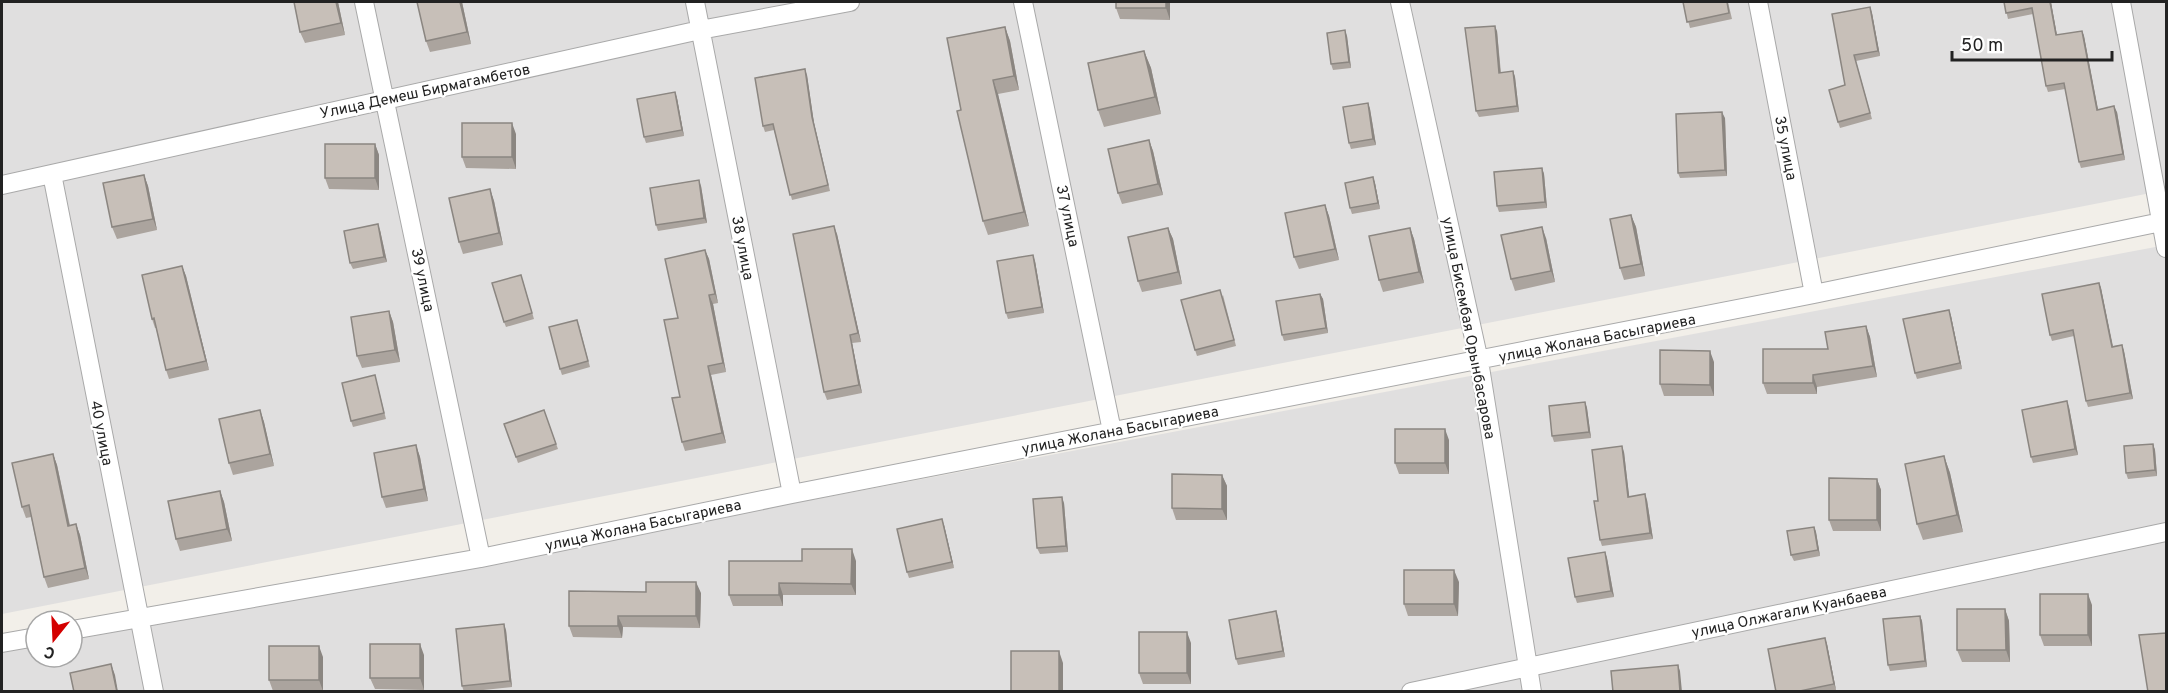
<svg xmlns="http://www.w3.org/2000/svg" width="2168" height="693" viewBox="0 0 2168 693" font-family="Overpass,sans-serif">
<rect width="100%" height="100%" fill="#f2efe9"/>
<path fill="#e0dfdf" d="M2 2H2166V190L2 614Z
M2166 245V691L2 692V653L36 646V657H72V639Z"/>
<g fill="none" stroke-linecap="round" stroke-linejoin="round">
<g stroke="#a9a9a9" stroke-width="20">
<path id="street" d="M364 2 481 558
M695 2 792 494
M1023 2 1112 431
M1400 2 1479 361 1532 692
M1758 2 1814 294
M2121 2 2166 248
M52 174 154 692
M2 185 700 30 850 2
M72 630 481 558 792 494 1814 294 2166 221
M2 643 36 637
M1411 692 2166 532"/>
</g>
<use href="#street" stroke="#fff" stroke-width="18"/>
</g>
<path fill="#aba49e" d="M338 2 345 35 305 43 300 32Z
M462 2 471 44 430 52 426 41Z
M1116 2H1170V20L1120 19 1116 8Z
M1683 2H1728L1732 19 1690 28Z
M2004 2H2051L2057 35 2082 31 2084 36 2098 109 2117 112 2125 160 2081 168 2079 162 2065 89 2048 92 2046 86 2033 14 2008 19Z
M1870 7 1872 13 1880 56 1856 61 1872 119 1840 128 1838 122 1845 85 1832 14Z
M1005 27 1010 41 1019 90 998 94 1029 226 988 235 983 221 961 110Z
M1497 31 1501 73 1513 71 1515 77 1519 112 1479 117 1476 111Z
M1347 36 1351 68 1333 70 1331 64Z
M1144 51 1151 68 1161 114 1104 127 1098 110Z
M807 75 814 123 830 191 792 200 774 130 765 132 763 126Z
M675 92 677 98 684 136 646 143 644 137Z
M1368 103 1370 109 1376 145 1351 149 1349 143Z
M1725 118 1727 176 1680 178 1678 173Z
M516 134V169L466 168 462 157Z
M1149 140 1153 151 1163 195 1122 204 1118 193Z
M375 144 379 155V190L329 189 325 178Z
M1542 168 1544 174 1547 208 1499 212 1497 206Z
M144 175 148 186 157 230 117 239 112 227Z
M1373 177 1375 183 1380 209 1352 214 1350 208Z
M701 186 707 223 658 231 656 225Z
M490 189 494 201 503 245 463 254 459 242Z
M1325 205 1329 216 1339 260 1299 269 1294 257Z
M1631 215 1636 227 1645 276 1624 280 1620 268Z
M1168 228 1173 239 1182 284 1142 292 1138 281Z
M1410 228 1414 239 1424 283 1383 292 1379 280Z
M380 230 387 262 353 269 350 263Z
M837 234 861 342 852 343 862 393 827 400 824 392Z
M1546 238 1555 282 1515 291 1511 279Z
M705 250 709 259 718 303 713 304 726 372 711 375 726 443 685 451 682 442 678 318Z
M1035 261 1044 313 1008 319 1006 313Z
M182 266 186 276 209 370 169 379 166 370 156 328H155L152 319Z
M523 281 534 319 506 327 504 322Z
M2099 283 2101 288 2113 346 2122 345 2124 351 2133 399 2088 407 2086 401 2074 336 2052 341 2050 335Z
M1320 294 1323 299 1328 333 1284 341 1282 335Z
M1223 295 1236 346 1197 356 1195 350Z
M1949 310 1951 316 1962 369 1917 379 1915 373Z
M389 311 393 322 400 362 362 368 357 356Z
M579 325 590 367 562 375 560 369Z
M1866 326 1870 337 1877 377 1817 387V394H1767L1763 383 1828 349Z
M1714 362V396H1664L1660 384Z
M375 375 386 419 353 427 351 421Z
M1585 402 1587 408 1591 438 1554 442 1552 436Z
M2069 407 2078 455 2033 463 2031 457Z
M260 410 264 422 274 466 233 475 229 463Z
M544 410 558 449 518 463 516 457Z
M1449 440V474H1399L1395 463Z
M2153 444 2155 450 2157 476 2128 479 2126 473Z
M416 445 420 457 428 501 386 508 382 497Z
M1624 452 1629 496 1647 500 1653 539 1602 546 1600 540Z
M53 454 57 465 70 525 76 524 80 535 89 579 48 588 44 577 31 517 26 518 22 507Z
M1944 456 1950 473 1963 532 1923 540 1917 524Z
M1222 475 1227 486V520H1176L1172 508Z
M1877 479 1881 490V531H1833L1829 520Z
M220 491 224 502 232 541 180 551 176 539Z
M1064 503 1068 552 1040 554 1037 548Z
M944 525 954 568 909 578 907 572Z
M1814 527 1816 532 1820 556 1794 561 1791 555Z
M1605 552 1607 558 1614 597 1577 603 1575 597Z
M856 561V595H783V606H733L729 595Z
M1459 582 1458 616H1408L1404 604Z
M701 593 700 628 623 627 622 638 573 637 569 626Z
M2092 605V646H2044L2040 635Z
M2005 609 2009 621 2010 662H1962L1957 650Z
M1920 616 1922 621 1927 667 1890 671 1888 665Z
M1278 617 1285 657 1238 665 1236 659Z
M506 630 512 687 464 692 462 686Z
M1825 638 1827 644 1836 690 1829 692H1776Z
M1191 643V684H1143L1139 673Z
M424 655V690L375 689 370 678Z
M323 657V691H273L269 680Z"/>
<path fill="#8b8681" d="M336 2H338L345 35 341 23Z
M460 2H462L471 44 467 32Z
M1166 2H1170V20L1166 8Z
M2050 2H2051L2058 41 2056 35Z
M1870 7 1872 13 1880 56 1878 51Z
M1495 26 1497 31 1501 79 1499 73Z
M1005 27 1010 41 1019 90 1014 76Z
M1345 30 1347 36 1351 68 1349 62Z
M2082 31 2084 36 2099 115 2097 110Z
M1144 51 1151 68 1161 114 1155 97Z
M805 69 807 75 814 123 830 191 812 117Z
M1513 71 1515 77 1519 112 1517 106Z
M993 80 998 94 1029 226 1024 212Z
M675 92 677 98 684 136 682 130Z
M1368 103 1370 109 1376 145 1373 139Z
M2114 106 2117 112 2125 160 2123 154Z
M1722 112 1725 118 1727 176 1725 170Z
M512 123 516 134V169L512 157Z
M1149 140 1153 151 1163 195 1158 184Z
M375 144 379 155V190L375 178Z
M1542 168 1544 174 1547 208 1545 202Z
M144 175 148 186 157 230 153 219Z
M1373 177 1375 183 1380 209 1378 203Z
M699 180 701 186 707 223 704 218Z
M490 189 494 201 503 245 499 233Z
M1325 205 1329 216 1339 260 1335 249Z
M1631 215 1636 227 1645 276 1641 264Z
M378 224 380 230 387 262 384 257Z
M834 226 837 234 861 342 858 333Z
M1542 227 1546 238 1555 282 1551 271Z
M1168 228 1173 239 1182 284 1178 272Z
M1410 228 1414 239 1424 283 1419 272Z
M705 250 709 259 718 303 715 294Z
M1033 255 1035 261 1044 313 1042 307Z
M182 266 186 276 209 370 206 361Z
M2099 283 2101 288 2114 353 2112 347Z
M1320 294 1323 299 1328 333 1326 328Z
M709 295 713 304 726 372 723 363Z
M1949 310 1951 316 1962 369 1960 363Z
M389 311 393 322 400 362 395 350Z
M1866 326 1870 337 1877 377 1873 366Z
M850 335 852 343 862 393 859 385Z
M2122 345 2124 351 2133 399 2130 393Z
M1710 351 1714 362V396L1710 385Z
M708 366 711 375 726 443 722 433Z
M1813 375 1817 387V394L1813 383Z
M2067 401 2069 407 2078 455 2075 449Z
M1585 402 1587 408 1591 438 1589 432Z
M260 410 264 422 274 466 270 454Z
M1445 429 1449 440V474L1445 463Z
M2153 444 2155 450 2157 476 2155 470Z
M416 445 420 457 428 501 424 489Z
M1622 446 1624 452 1630 503 1628 497Z
M53 454 57 465 72 537 68 526Z
M1944 456 1950 473 1963 532 1957 515Z
M1222 475 1227 486V520L1222 509Z
M1877 479 1881 490V531L1877 520Z
M220 491 224 502 232 541 227 529Z
M1645 494 1647 500 1653 539 1650 533Z
M1062 497 1064 503 1068 552 1066 546Z
M942 519 944 525 954 568 952 562Z
M76 524 80 535 89 579 85 568Z
M1814 527 1816 532 1820 556 1818 550Z
M852 549 856 561V595L851 584Z
M1605 552 1607 558 1614 597 1611 591Z
M1454 570 1459 582 1458 616 1454 604Z
M696 582 701 593 700 628 696 616Z
M779 583 783 595V606L779 595Z
M2088 594 2092 605V646L2088 635Z
M2005 609 2009 621 2010 662 2006 650Z
M1276 611 1278 617 1285 657 1283 651Z
M618 616 623 627 622 638 618 626Z
M1920 616 1922 621 1927 667 1925 661Z
M504 624 506 630 512 687 510 681Z
M1187 632 1191 643V684L1187 673Z
M1825 638 1827 644 1836 690 1834 684Z
M420 644 424 655V690L420 678Z
M319 646 323 657V691L319 680Z
M1059 651 1063 663V692H1059Z
M111 664 115 675 118 692H117Z
M1678 665 1680 671 1682 692H1680Z"/>
<path fill="#c7bfb8" stroke="#8b8681" stroke-width="1.5" d="M294 2H336L341 23 300 32Z
M417 2H460L467 32 426 41Z
M1116 2H1166V8H1116Z
M1683 2H1727L1729 13 1687 22Z
M2004 2H2050L2056 35 2082 31 2097 110 2114 106 2123 154 2079 162 2064 83 2046 86 2032 8 2006 13Z
M1870 7 1878 51 1854 55 1870 113 1838 122 1829 90 1845 85 1832 14Z
M1495 26 1499 73 1513 71 1517 106 1476 111 1465 28Z
M1005 27 1014 76 993 80 1024 212 983 221 957 111 961 110 947 38Z
M1345 30 1349 62 1331 64 1327 33Z
M1144 51 1155 97 1098 110 1088 63Z
M805 69 812 117 828 185 790 195 773 124 763 126 755 78Z
M675 92 682 130 644 137 637 99Z
M1368 103 1373 139 1349 143 1343 107Z
M1722 112 1725 170 1678 173 1676 114Z
M462 123H512V157H462Z
M1149 140 1158 184 1118 193 1108 149Z
M325 144H375V178H325Z
M1542 168 1545 202 1497 206 1494 172Z
M144 175 153 219 112 227 103 183Z
M1373 177 1378 203 1350 208 1345 183Z
M699 180 704 218 656 225 650 188Z
M490 189 499 233 459 242 449 198Z
M1325 205 1335 249 1294 257 1285 213Z
M1631 215 1641 264 1620 268 1610 219Z
M378 224 384 257 350 263 344 231Z
M834 226 858 333 850 335 859 385 824 392 793 234Z
M1542 227 1551 271 1511 279 1501 235Z
M1168 228 1178 272 1138 281 1128 237Z
M1410 228 1419 272 1379 280 1369 236Z
M705 250 715 294 709 295 723 363 708 366 722 433 682 442 672 398 680 397 664 320 678 318 665 259Z
M1033 255 1042 307 1006 313 997 261Z
M182 266 206 361 166 370 154 318 152 319 142 275Z
M521 275 532 313 504 322 492 283Z
M2099 283 2112 347 2122 345 2130 393 2086 401 2073 330 2050 335 2042 294Z
M1220 290 1234 340 1195 350 1181 300Z
M1320 294 1326 328 1282 335 1276 301Z
M1949 310 1960 363 1915 373 1903 319Z
M389 311 395 350 357 356 351 317Z
M577 320 588 361 560 369 549 327Z
M1866 326 1873 366 1813 375V383H1763V349H1828L1825 332Z
M1660 350 1710 351V385L1660 384Z
M375 375 384 413 351 421 342 383Z
M2067 401 2075 449 2031 457 2022 410Z
M1585 402 1589 432 1552 436 1549 406Z
M260 410 270 454 229 463 219 419Z
M544 410 556 444 516 457 504 424Z
M1395 429H1445V463H1395Z
M2153 444 2155 470 2126 473 2124 446Z
M416 445 424 489 382 497 374 453Z
M1622 446 1628 497 1645 494 1650 533 1600 540 1594 501H1598L1592 450Z
M53 454 68 526 76 524 85 568 44 577 29 505 22 507 12 463Z
M1944 456 1957 515 1917 524 1905 464Z
M1172 474 1222 475V509L1172 508Z
M1829 478 1877 479V520H1829Z
M220 491 227 529 176 539 168 501Z
M1062 497 1066 546 1037 548 1033 499Z
M942 519 952 562 907 572 897 529Z
M1814 527 1818 550 1791 555 1787 531Z
M802 549H852L851 584 779 583V595H729V561H802Z
M1605 552 1611 591 1575 597 1568 558Z
M1404 570H1454V604H1404Z
M646 582H696V616H618V626H569V591L646 592Z
M2040 594H2088V635H2040Z
M1957 609H2005L2006 650H1957Z
M1276 611 1283 651 1236 659 1229 620Z
M1920 616 1925 661 1888 665 1883 619Z
M504 624 510 681 462 686 456 629Z
M1139 632H1187V673H1139Z
M2166 633V692H2148L2139 635Z
M1825 638 1834 684 1795 692H1776L1768 649Z
M370 644H420V678H370Z
M269 646H319V680H269Z
M1011 651H1059V692H1011Z
M111 664 117 692H74L70 673Z
M1678 665 1680 692H1613L1611 671Z"/>
<g text-anchor="middle" stroke-width="4.5" stroke-linejoin="round" paint-order="stroke">
<g font-size="15" fill="#222" stroke="#fff">
<text transform="translate(425 91) rotate(-12)" y="5">Улица Демеш Бирмагамбетов</text>
<text transform="translate(1786 148) rotate(79)" y="5">35 улица</text>
<text transform="translate(1068 216) rotate(78)" y="5">37 улица</text>
<text transform="translate(743 248) rotate(79)" y="5">38 улица</text>
<text transform="translate(423 280) rotate(78)" y="5">39 улица</text>
<text transform="translate(1469 328) rotate(79)" y="5">улица Бисембая Орынбасарова</text>
<text transform="translate(1597 338) rotate(-11)" y="5">улица Жолана Басыгариева</text>
<text transform="translate(1120 430) rotate(-11)" y="5">улица Жолана Басыгариева</text>
<text transform="translate(102 433) rotate(79)" y="5">40 улица</text>
<text transform="translate(643 525) rotate(-12)" y="5">улица Жолана Басыгариева</text>
<text transform="translate(1789 612) rotate(-12)" y="5">улица Олжагали Куанбаева</text>
</g>
</g>
<rect width="2168" height="693" fill="none" stroke="#222222" stroke-width="6"/>
<g transform="translate(54 639) rotate(198)"><circle r="28" fill="#ffffff" stroke="#a7a7a7" stroke-width="1.5"/>
<path d="M0-4.5L10 22L0 15L-10 22Z" fill="#d40000"/>
<text y="-9" font-size="16" font-weight="bold" text-anchor="middle" fill="#222222">С</text>
</g>
<path d="M1952 51v9h160v-9" fill="none" stroke="#222222" stroke-width="3"/>
<text x="1961" y="51" font-size="18" fill="#222222" stroke="#ffffff" stroke-width="4.5" paint-order="stroke">50 m</text>
</svg>
